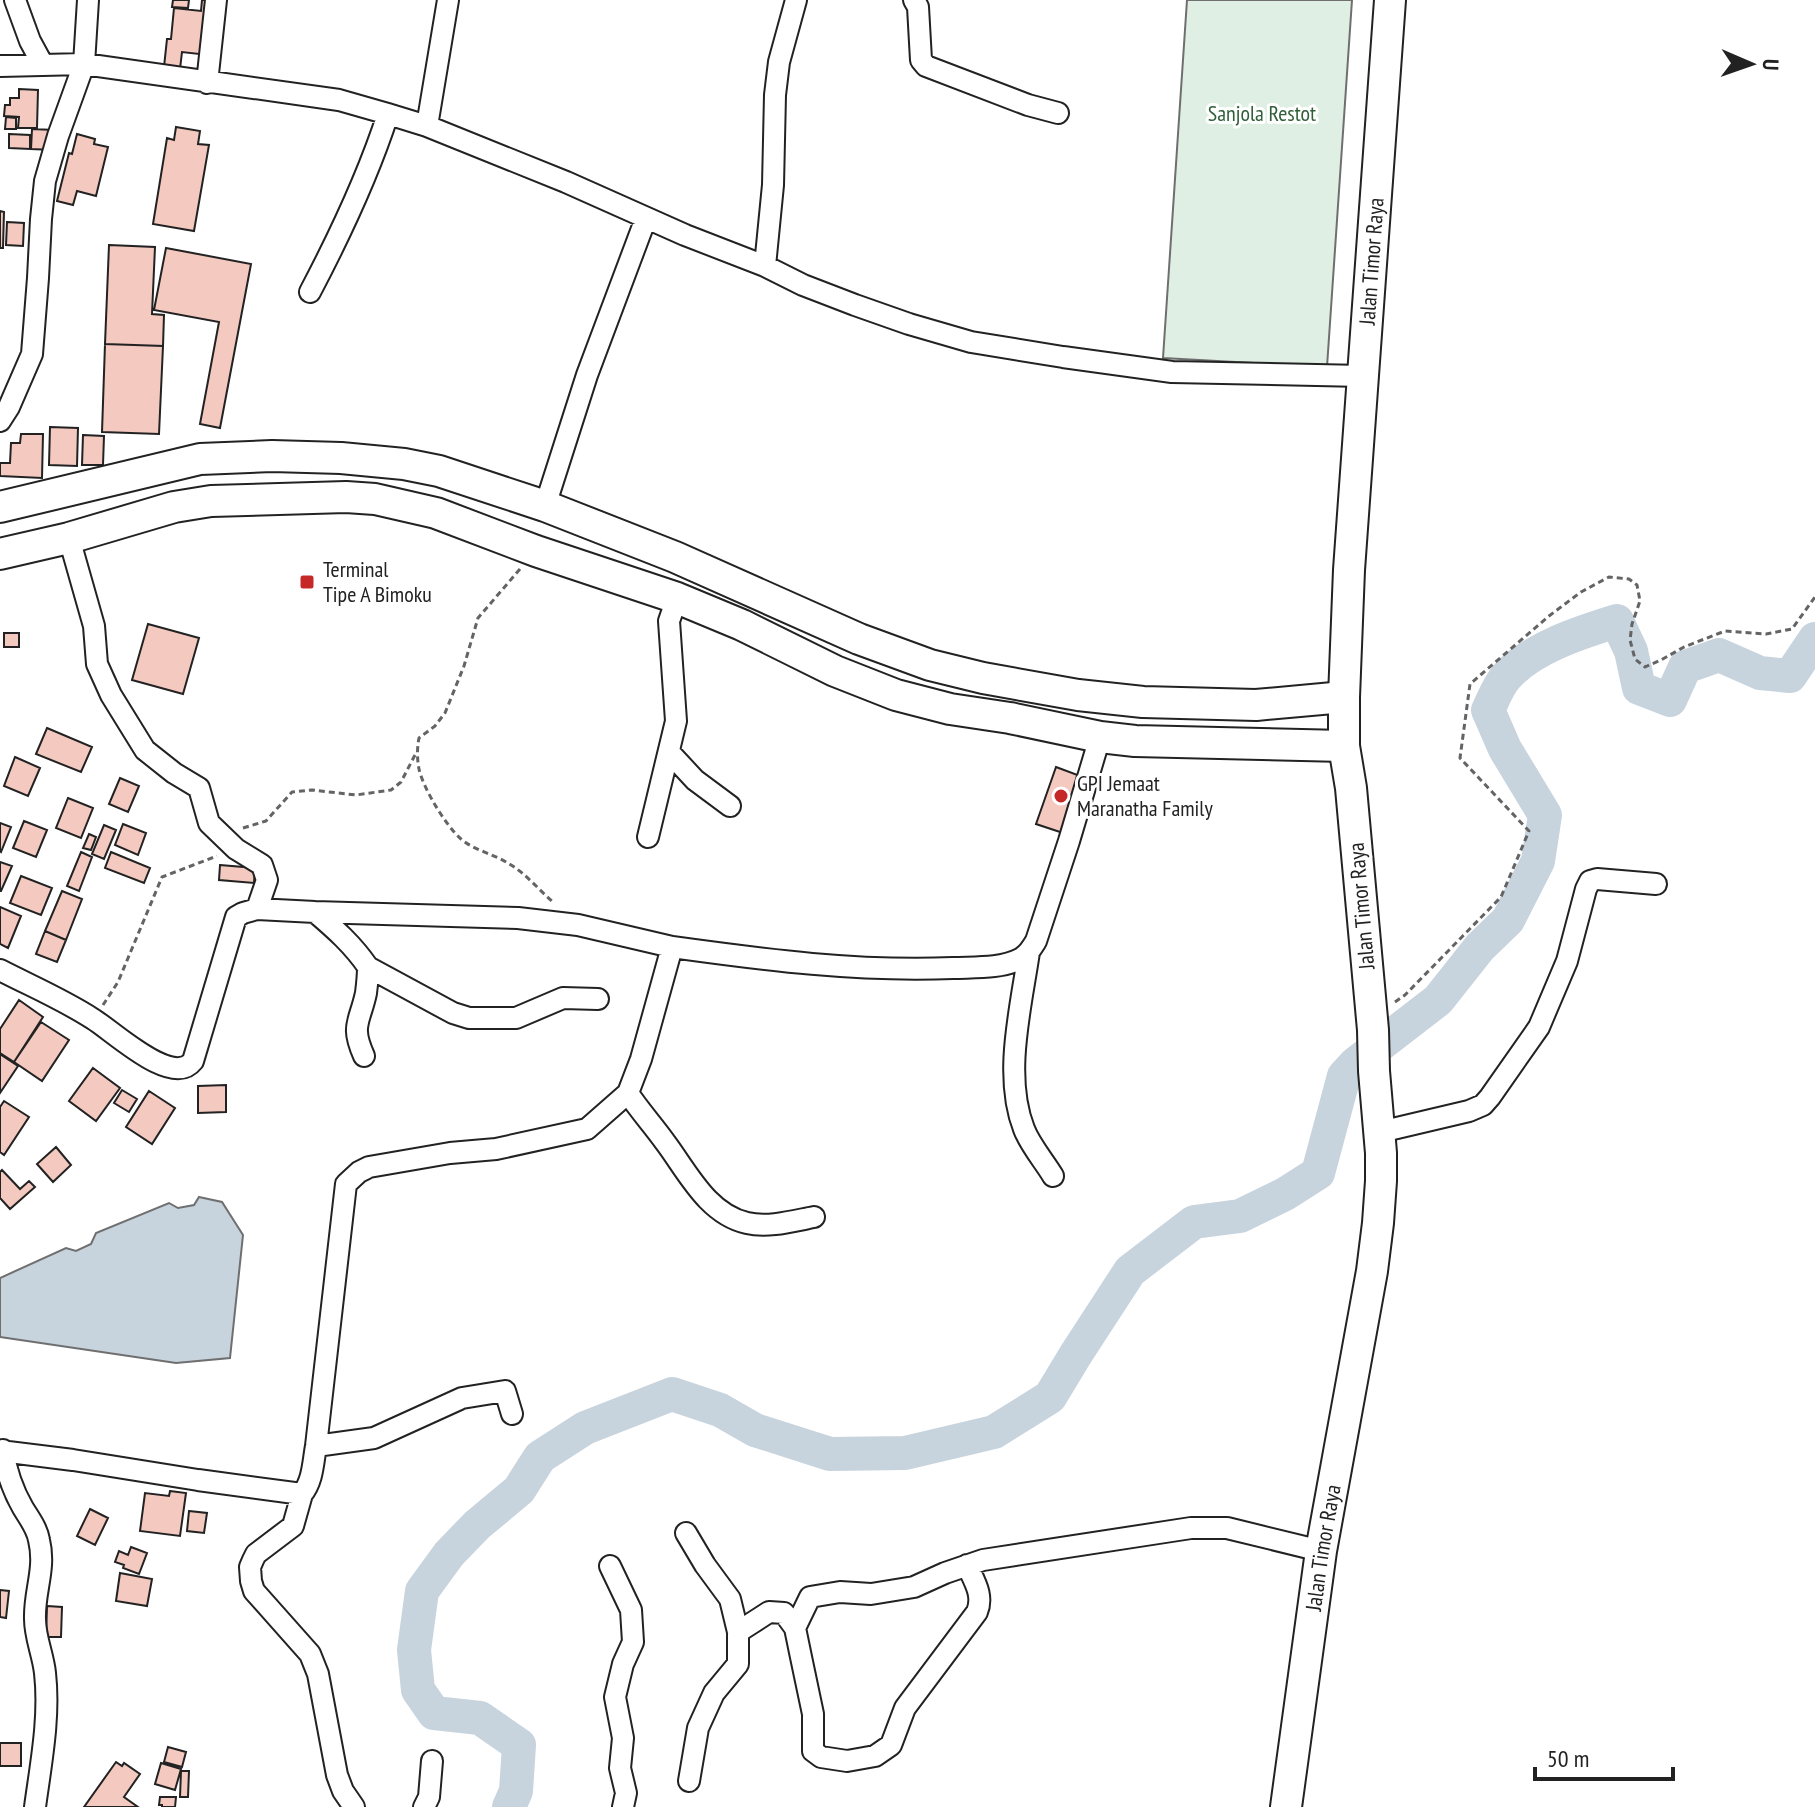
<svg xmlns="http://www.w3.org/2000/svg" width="1815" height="1807" viewBox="0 0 1815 1807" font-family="'PT Sans Narrow',sans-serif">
<rect width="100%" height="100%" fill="#fff"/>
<path fill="#e0efe3" stroke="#6f6f6f" stroke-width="2" d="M1187 0H1352L1327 367 1163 358Z"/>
<path fill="#c7d3dd" stroke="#6f6f6f" stroke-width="2" d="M199 1197 222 1202 243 1235 230 1358 176 1363 0 1337V1278L66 1248 76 1251 91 1244 96 1233 169 1203 178 1208 194 1205Z"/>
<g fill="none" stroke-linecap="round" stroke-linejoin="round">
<path stroke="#c7d3dd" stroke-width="34" d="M509 1807 516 1791 519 1745 480 1718 434 1713 418 1690 414 1650 422 1591 449 1554 477 1525 519 1490 540 1457 585 1428 672 1394 720 1410 755 1430 830 1454 905 1453 994 1432 1050 1397 1076 1354 1130 1271 1194 1222 1240 1216 1285 1194 1318 1173 1344 1076 1355 1064 1438 1000 1480 947 1508 920 1538 861 1545 815 1505 749 1488 710C1493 700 1498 686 1506 677 1531 648 1581 632 1617 621L1631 651 1639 688 1670 700 1685 667 1719 655 1760 673 1790 676 1815 639"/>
</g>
<path fill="#f3c9c0" stroke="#222" stroke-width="2" d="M173 0H189L188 8 172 7Z
M202 0H213L208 55 182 52 180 69 164 67 167 39H171L174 8 201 11Z
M19 89 38 90 37 128H18L19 117 4 116 5 105H10V98H19Z
M6 117 16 118V129H5Z
M176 127 200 131 198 144 209 145 194 231 153 224 167 138 174 140Z
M32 129 54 130 53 150 31 149Z
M9 134 30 135V149L9 148Z
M77 134 95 139 94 144 108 147 96 196 77 191 73 205 57 201 69 153 72 154Z
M0 211 4 212 3 248H0Z
M7 222 24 223 23 246 6 245Z
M109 245 155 247 152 314 164 315 163 346 105 344Z
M166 248 251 264 220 428 200 424 219 322 154 310Z
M105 344 163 346 159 434 102 432Z
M50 427 78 428 77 466 49 465Z
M21 434H43L42 478 0 476V463H10L11 443H20Z
M83 435 104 436 103 465H82Z
M148 624 199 638 183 694 132 680Z
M4 633H19V647H4Z
M47 728 92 747 81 772 36 754Z
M15 757 40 768 28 796 4 786Z
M1056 767 1083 777 1063 833 1036 824Z
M120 778 139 786 128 812 109 804Z
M68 798 93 808 81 838 56 828Z
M24 821 47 830 36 857 13 848Z
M0 823 11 827 1 852 0 851Z
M123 824 146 833 138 855 115 845Z
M104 825 116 830 104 859 92 854Z
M89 834 96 837 91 850 83 848Z
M81 852 92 857 79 891 67 886Z
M111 852 150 868 144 883 105 868Z
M0 862 12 866 1 891H0Z
M220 865 255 868 254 883 219 880Z
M21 876 52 888 41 915 10 903Z
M62 891 82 899 66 940 45 931Z
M0 907 21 916 8 948 0 944Z
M45 931 66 940 57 962 36 954Z
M19 1000 43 1017 14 1062 0 1053V1029Z
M41 1022 69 1040 42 1081 14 1062Z
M0 1054 18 1066 0 1093Z
M93 1068 120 1088 96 1121 69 1101Z
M226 1085V1112L198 1113V1086Z
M122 1090 137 1099 129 1112 114 1103Z
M149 1091 175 1108 152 1144 126 1127Z
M4 1101 29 1117 4 1155 0 1152V1107Z
M56 1147 71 1165 53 1182 37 1164Z
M2 1170 20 1189 29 1181 35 1187 10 1209 0 1198V1172Z
M170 1491 186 1493 180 1536 140 1531 145 1493 169 1496Z
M90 1509 108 1518 95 1545 77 1536Z
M189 1511 207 1513 204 1533 187 1531Z
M131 1547 147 1553 139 1574 123 1568 124 1565 115 1562 119 1551 128 1555Z
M120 1573 152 1579 147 1606 116 1601Z
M0 1590 9 1591 6 1618 0 1617Z
M47 1606 62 1607 61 1637H46Z
M0 1743H21V1766H0Z
M168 1747 186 1752 182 1767 164 1762Z
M116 1762 122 1766 124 1763 140 1774 124 1797 138 1807H84Z
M161 1763 181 1769 175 1790 155 1784Z
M181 1771H189L188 1797H180Z
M160 1797H176L175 1807H162V1805H159Z"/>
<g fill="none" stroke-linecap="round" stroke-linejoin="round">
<g stroke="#222" stroke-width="24">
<path id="minor" d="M15 0 30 41 43 65
M914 0 918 7 921 60 926 66 1028 105 1058 113
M0 66 84 64 339 100 388 114 427 126 566 182 685 235 765 266 803 285 855 305 909 324 971 342 1063 357 1172 372 1363 376
M207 83 216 0
M427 126 448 0
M765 266 773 185 775 95 779 62 796 0
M310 292C340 235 368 176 388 114
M0 421 9 407 32 354 38 278 41 219 45 181 58 136 84 64 88 0
M545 506 587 375 646 218
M69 538 94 626 97 664 111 695 145 750 174 773 199 788 209 823 236 849 262 865 267 880 257 909
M669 752 695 780 730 806
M648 837 676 721 669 621 677 598
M315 912C335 929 353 945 368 967 368 976 367 985 366 993 360 1022 350 1025 364 1056
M672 947C766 960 858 972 953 968 975 967 1000 969 1020 959 1028 954 1031 949 1036 941L1069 841 1100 737
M1029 952C1021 1007 1003 1076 1024 1129 1030 1145 1044 1161 1053 1176
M368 967 453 1013 469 1018H516L563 998 598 999
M0 970C31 986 64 1000 93 1019 113 1031 172 1088 193 1061L236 917 243 913 257 909 315 912 518 918 578 925 672 947 641 1059 628 1093 587 1129 496 1149 450 1153 369 1167 359 1172 346 1184 316 1446C313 1462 313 1481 302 1494L198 1480 73 1460 0 1451
M628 1093C639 1110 653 1125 665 1142 687 1171 707 1214 747 1223 768 1228 793 1221 814 1217
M1380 1132 1469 1111 1483 1105 1490 1097 1539 1027 1567 961 1586 889 1590 881 1597 879 1656 884
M316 1446 374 1438 462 1398 505 1391 512 1414
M3 1450C6 1470 12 1489 23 1508 29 1518 37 1528 39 1540 46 1569 34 1591 35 1619 35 1638 43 1654 45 1673 50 1717 41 1763 35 1807
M302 1494 293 1526 256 1554 253 1560 250 1567 251 1581 254 1591 310 1654 318 1674 337 1775 343 1791 354 1807
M686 1533 705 1565 730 1599 738 1632V1664L714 1693 698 1728 689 1781
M610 1566 631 1610 633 1642 623 1664 615 1697 623 1738 620 1768 626 1793 623 1807
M795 1628 810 1597 840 1592 871 1594 914 1587 945 1573 983 1560 1191 1528H1227L1321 1551
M738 1632 769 1612 784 1613 795 1628 801 1657 813 1714V1751L821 1757 847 1761 875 1756 891 1745 905 1708 977 1612C984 1595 974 1581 967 1565
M424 1807 429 1797 432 1761"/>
</g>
<g stroke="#222" stroke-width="34">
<g id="highway">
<path d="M0 507 200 459 272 456 341 458 404 464 439 471 545 506 675 557 859 639 930 665 983 678 1078 695 1143 702 1256 705 1344 697"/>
<path d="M0 554 69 538 174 507 211 501 346 497 375 499 436 513 536 551 677 598 742 625 835 671 896 695 950 709 1010 718 1100 737 1135 741 1344 746"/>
<path id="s1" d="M1286 1807 1321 1551 1372 1271 1378 1223 1381 1181V1153L1374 1071 1373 1030 1351 788 1344 746V697L1349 570 1390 0"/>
</g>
</g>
<path stroke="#646464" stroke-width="3" stroke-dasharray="6 4" stroke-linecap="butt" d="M520 569 478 618 464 666 445 713 435 726 419 738C417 748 417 759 419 769 423 788 446 826 461 839 475 851 495 854 511 865 526 874 539 890 553 902
M243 828 266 821 292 792 312 790 356 795 391 790 401 782 416 753
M1395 1002 1405 995 1501 897 1529 831 1460 758 1470 684 1549 616 1581 592 1609 577 1629 579 1637 585 1640 601 1632 624 1630 640 1635 659 1645 667 1661 660 1684 647 1725 631 1766 634 1792 629 1815 597
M103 1005 118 982 162 877 217 856"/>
<use href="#minor" stroke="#fff" stroke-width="20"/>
<use href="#highway" stroke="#fff" stroke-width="30"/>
</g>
<g fill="#c62828" stroke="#fff" stroke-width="3">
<rect x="299" y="574" width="16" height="16" rx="4"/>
<circle cx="1061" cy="796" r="8"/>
</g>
<g text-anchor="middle" stroke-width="6" stroke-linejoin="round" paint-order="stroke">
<g font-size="22" fill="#2f5e38" stroke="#fff">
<text x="1262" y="121">Sanjola Restot</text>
</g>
<g font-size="22" fill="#222" stroke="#fff">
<text dy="8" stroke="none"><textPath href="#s1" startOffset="1556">Jalan Timor Raya</textPath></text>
<text transform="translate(1361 906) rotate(-95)" y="8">Jalan Timor Raya</text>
<text dy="8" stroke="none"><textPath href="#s1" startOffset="262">Jalan Timor Raya</textPath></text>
</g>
<g font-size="22" fill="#222" stroke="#fff" text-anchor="start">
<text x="323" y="577">Terminal<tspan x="323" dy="25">Tipe A Bimoku</tspan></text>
<text x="1077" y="791">GPI Jemaat<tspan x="1077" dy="25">Maranatha Family</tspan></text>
</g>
</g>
<g transform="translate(1751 64) rotate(92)" stroke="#ffffff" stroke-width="6" paint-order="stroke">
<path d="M0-6L14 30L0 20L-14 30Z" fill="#222222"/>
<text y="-12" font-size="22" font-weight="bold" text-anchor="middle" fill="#222222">U</text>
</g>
<path d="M1535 1767v12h138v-12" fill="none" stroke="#222222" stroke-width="4"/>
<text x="1547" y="1767" font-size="24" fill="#222222" stroke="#ffffff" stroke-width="6" paint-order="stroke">50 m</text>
</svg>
